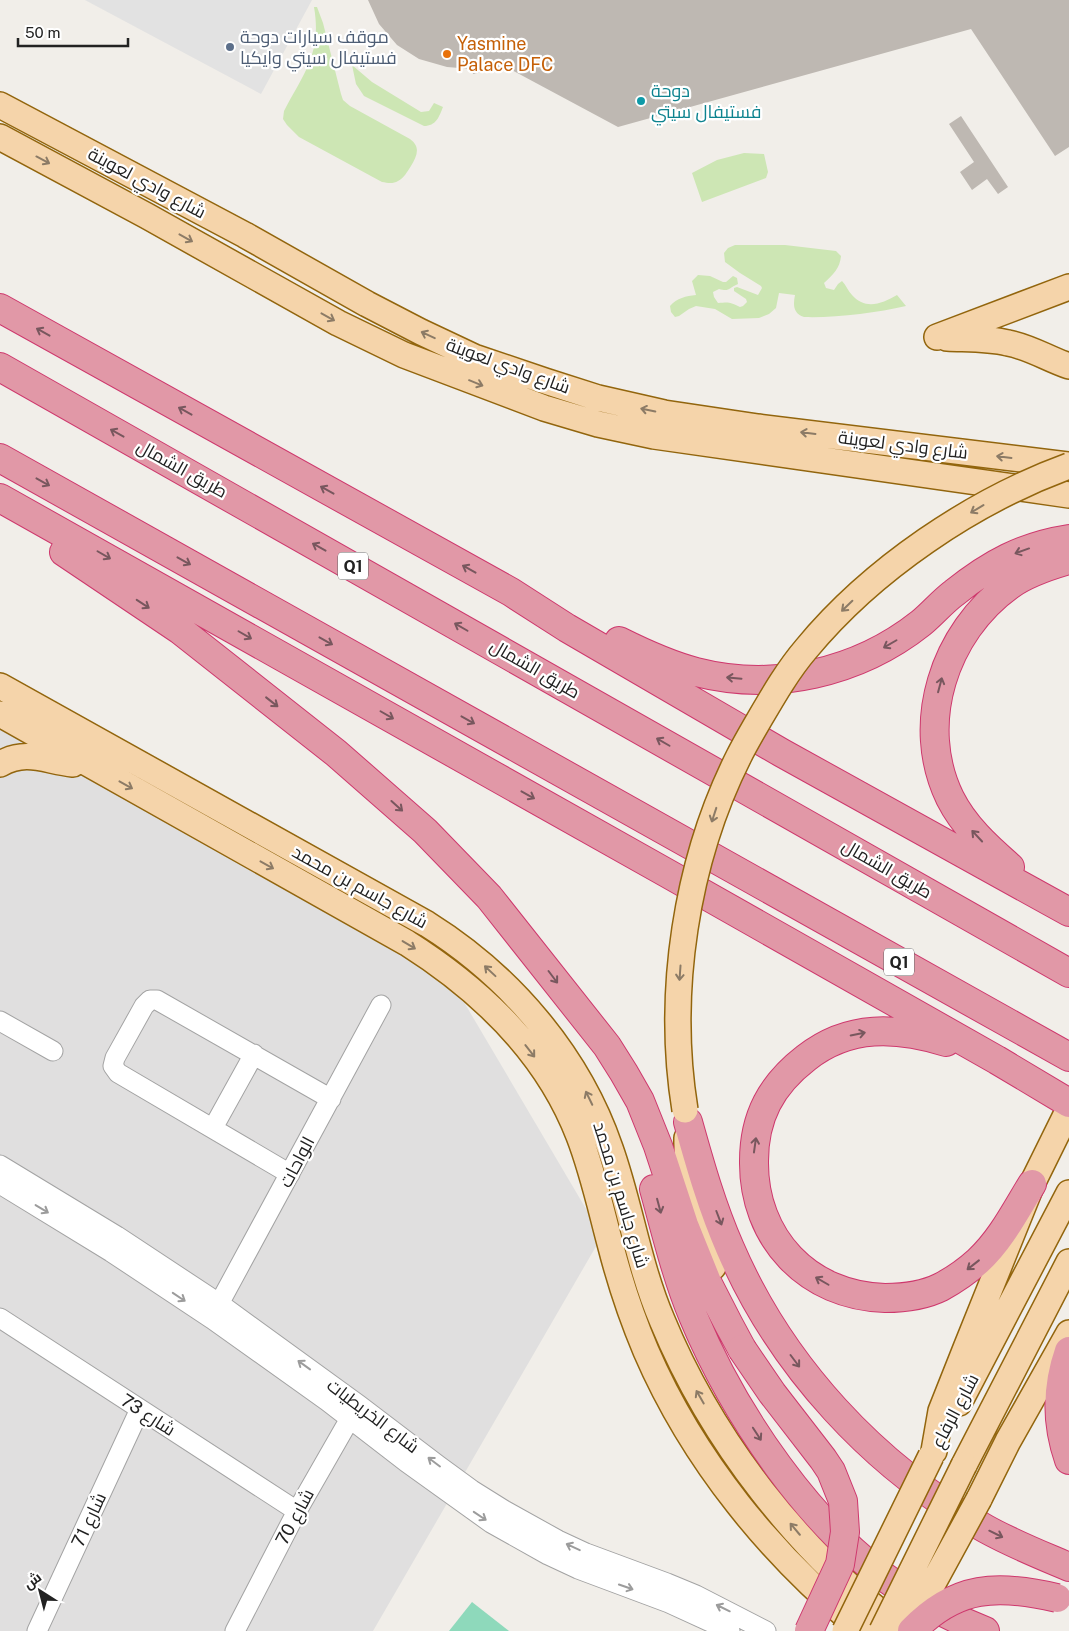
<svg xmlns="http://www.w3.org/2000/svg" width="1069" height="1631" viewBox="0 0 1069 1631" font-family="'Public Sans',Cairo,sans-serif">
<rect width="100%" height="100%" fill="#f1eee9"/>
<path fill="#e0dfdf" d="M0 695 422 931 602 1236 373 1631H0Z"/>
<path fill="#cde6b4" d="M314 7H317L323 23 341 94 343 100 350 106 410 139C421 147 417 156 411 166 407 172 404 178 398 181 393 184 388 183 382 182L299 137 287 125 283 119 284 111C304 73 322 53 314 7Z
M352 65 372 82 421 112 429 111 434 103 443 107C439 117 436 126 424 126L364 96 356 84Z
M744 153 764 154 768 172 766 178 702 202 692 173 717 160Z
M735 245H785L836 251 841 256C840 268 833 275 824 283L826 288 834 290 838 284 842 281C846 285 848 291 852 295 865 310 882 304 897 295L906 306C876 313 835 318 804 317 793 313 793 305 795 295L779 293 776 308 769 314 759 318 732 319 715 309 696 306 689 309 679 316 675 317 671 312 670 306C677 298 686 296 696 295L692 281 698 275 710 276 723 282H726L733 276 737 278 738 284C728 288 730 292 719 289L713 292 714 297 718 303C730 302 729 302 740 307L743 306 747 302 746 299 734 291V288L737 287 758 295 762 288 761 286 740 273 725 262 724 253 728 248Z"/>
<path fill="#8ed9bb" d="M472 1602 509 1631H449Z"/>
<path fill="#e2e2e2" d="M85 0H312L261 94Z"/>
<path fill="#beb8b2" d="M368 0H1069V147L1055 156 971 29 618 127 506 67 473 74 472 69 447 67 419 59 397 45 379 24Z
M961 116 1008 187 998 194 987 179 972 190 960 172 974 162 949 124Z"/>
<g fill="none" stroke-linecap="round" stroke-linejoin="round">
<g stroke="#a3a3a3" stroke-width="21">
<path id="minor" d="M0 1021 53 1051
M213 1128 254 1054
M0 1165 117 1236 220 1304 359 1405 438 1465 472 1490 504 1510 558 1540 586 1553 667 1583 696 1595 766 1631
M290 1174 118 1073 113 1066 115 1058 144 1006 150 1000H157L331 1099
M0 1184 111 1252 212 1319 327 1401 406 1462 491 1523 548 1555 578 1569 669 1603 730 1631
M213 1315 381 1005
M0 1318 297 1511
M37 1631 140 1409
M235 1631 297 1511 356 1408"/>
</g>
<g stroke="#92650d" stroke-width="28">
<path id="major" d="M0 105 245 235 367 304 421 332 474 357 545 381 598 398 664 413 758 427 1069 465
M0 137 147 216 338 323 404 355 544 408 598 424 654 436 1069 495
M937 337 1069 287
M947 338C967 339 988 338 1008 343 1030 347 1048 359 1069 366
M0 686 427 924C510 976 578 1055 610 1148 630 1204 638 1264 662 1320 711 1439 800 1555 905 1631
M0 714 407 943C481 990 547 1053 579 1136 593 1172 601 1210 611 1247 620 1282 632 1318 646 1351 693 1460 772 1557 864 1631
M0 764C27 749 45 761 73 764
M687 1138C686 1183 698 1225 713 1267
M959 1403 1069 1193
M934 1451 941 1411 966 1348 1032 1184 1069 1109
M964 1465 1069 1262
M979 1499 1008 1441 1069 1333"/>
</g>
<g stroke="#ce386d" stroke-width="30">
<path id="highway" d="M0 308 511 592 567 628 782 753 1069 912
M0 367 1069 973
M0 458 1069 1057
M0 498 665 872 997 1060 1069 1103
M64 552 180 630 336 753 425 831 489 897 607 1046 624 1073 640 1101 658 1146 684 1225 707 1282 728 1323 742 1349
M619 641C643 653 669 665 696 672 774 692 858 673 921 623 932 614 942 602 954 593 990 564 1023 546 1069 539
M1010 867C987 847 964 826 950 798 914 724 944 632 1010 585 1027 573 1048 566 1069 560
M946 1042C897 1027 849 1024 806 1058 771 1085 754 1117 754 1161 753 1238 808 1296 885 1298 903 1298 925 1295 941 1287 954 1280 967 1271 978 1261 1001 1240 1016 1210 1032 1184
M688 1122C700 1165 712 1207 730 1248 781 1366 874 1467 986 1529 1013 1544 1041 1555 1069 1567
M654 1189C666 1232 676 1275 693 1316 734 1414 811 1529 900 1588 927 1605 955 1619 985 1631
M1069 1351C1056 1388 1056 1423 1069 1460"/>
</g>
<use href="#minor" stroke="#fff" stroke-width="19"/>
<use href="#major" stroke="#f5d4aa" stroke-width="25"/>
<use href="#highway" stroke="#e198a7" stroke-width="28"/>
<g stroke="#92650d" stroke-width="28" stroke-linecap="butt">
<path id="major-bridge" d="M685 1110C666 993 686 861 739 756 745 744 752 732 759 720 773 696 788 670 806 649 872 569 973 501 1069 466
M845 1631 931 1456
M882 1631 964 1465
M907 1631 979 1499"/>
</g>
<g stroke="#ce386d" stroke-width="30" stroke-linecap="butt">
<path id="highway-bridge" d="M742 1349 772 1393 823 1459 831 1471 843 1501 845 1532 840 1564 809 1631
M912 1631C956 1585 998 1584 1057 1598"/>
</g>
<use href="#major-bridge" stroke="#f5d4aa" stroke-width="25"/>
<use href="#highway-bridge" stroke="#e198a7" stroke-width="28"/>
</g>
<defs><path id="oneway-shaft" d="M-6 0H5M1.5-3L5.5 0L1.5 3" fill="none" stroke-width="1.6" stroke-linecap="round" stroke-linejoin="round" transform="scale(1.25)"/></defs>
<g stroke="#8c7b66">
<use href="#oneway-shaft" transform="translate(43 160) rotate(28)"/>
<use href="#oneway-shaft" transform="translate(186 238) rotate(29)"/>
<use href="#oneway-shaft" transform="translate(328 317) rotate(29)"/>
<use href="#oneway-shaft" transform="translate(428 335) rotate(-155)"/>
<use href="#oneway-shaft" transform="translate(476 383) rotate(22)"/>
<use href="#oneway-shaft" transform="translate(648 410) rotate(-168)"/>
<use href="#oneway-shaft" transform="translate(808 433) rotate(-173)"/>
<use href="#oneway-shaft" transform="translate(1004 457) rotate(-173)"/>
<use href="#oneway-shaft" transform="translate(977 509) rotate(149)"/>
<use href="#oneway-shaft" transform="translate(847 606) rotate(136)"/>
<use href="#oneway-shaft" transform="translate(126 785) rotate(29)"/>
<use href="#oneway-shaft" transform="translate(714 815) rotate(108)"/>
<use href="#oneway-shaft" transform="translate(267 865) rotate(29)"/>
<use href="#oneway-shaft" transform="translate(409 945) rotate(31)"/>
<use href="#oneway-shaft" transform="translate(490 971) rotate(-137)"/>
<use href="#oneway-shaft" transform="translate(680 973) rotate(94)"/>
<use href="#oneway-shaft" transform="translate(530 1051) rotate(52)"/>
<use href="#oneway-shaft" transform="translate(589 1098) rotate(-116)"/>
<use href="#oneway-shaft" transform="translate(700 1397) rotate(-120)"/>
<use href="#oneway-shaft" transform="translate(795 1529) rotate(-130)"/>
</g>
<g stroke="#78575e">
<use href="#oneway-shaft" transform="translate(43 332) rotate(-151)"/>
<use href="#oneway-shaft" transform="translate(185 411) rotate(-151)"/>
<use href="#oneway-shaft" transform="translate(117 433) rotate(-151)"/>
<use href="#oneway-shaft" transform="translate(43 482) rotate(29)"/>
<use href="#oneway-shaft" transform="translate(327 490) rotate(-151)"/>
<use href="#oneway-shaft" transform="translate(319 547) rotate(-151)"/>
<use href="#oneway-shaft" transform="translate(1022 551) rotate(160)"/>
<use href="#oneway-shaft" transform="translate(104 555) rotate(30)"/>
<use href="#oneway-shaft" transform="translate(184 561) rotate(29)"/>
<use href="#oneway-shaft" transform="translate(469 569) rotate(-151)"/>
<use href="#oneway-shaft" transform="translate(143 604) rotate(33)"/>
<use href="#oneway-shaft" transform="translate(461 627) rotate(-150)"/>
<use href="#oneway-shaft" transform="translate(245 635) rotate(30)"/>
<use href="#oneway-shaft" transform="translate(326 641) rotate(29)"/>
<use href="#oneway-shaft" transform="translate(890 644) rotate(150)"/>
<use href="#oneway-shaft" transform="translate(734 678) rotate(-175)"/>
<use href="#oneway-shaft" transform="translate(940 685) rotate(-75)"/>
<use href="#oneway-shaft" transform="translate(272 702) rotate(38)"/>
<use href="#oneway-shaft" transform="translate(387 715) rotate(30)"/>
<use href="#oneway-shaft" transform="translate(468 720) rotate(29)"/>
<use href="#oneway-shaft" transform="translate(663 742) rotate(-150)"/>
<use href="#oneway-shaft" transform="translate(528 795) rotate(29)"/>
<use href="#oneway-shaft" transform="translate(397 806) rotate(42)"/>
<use href="#oneway-shaft" transform="translate(977 836) rotate(-133)"/>
<use href="#oneway-shaft" transform="translate(553 977) rotate(53)"/>
<use href="#oneway-shaft" transform="translate(858 1034) rotate(-11)"/>
<use href="#oneway-shaft" transform="translate(755 1145) rotate(-82)"/>
<use href="#oneway-shaft" transform="translate(659 1206) rotate(75)"/>
<use href="#oneway-shaft" transform="translate(719 1218) rotate(69)"/>
<use href="#oneway-shaft" transform="translate(973 1265) rotate(142)"/>
<use href="#oneway-shaft" transform="translate(822 1281) rotate(-150)"/>
<use href="#oneway-shaft" transform="translate(795 1361) rotate(53)"/>
<use href="#oneway-shaft" transform="translate(757 1434) rotate(57)"/>
<use href="#oneway-shaft" transform="translate(996 1534) rotate(26)"/>
</g>
<g stroke="#9c9c9c">
<use href="#oneway-shaft" transform="translate(42 1209) rotate(31)"/>
<use href="#oneway-shaft" transform="translate(179 1297) rotate(34)"/>
<use href="#oneway-shaft" transform="translate(304 1365) rotate(-144)"/>
<use href="#oneway-shaft" transform="translate(434 1462) rotate(-143)"/>
<use href="#oneway-shaft" transform="translate(480 1516) rotate(34)"/>
<use href="#oneway-shaft" transform="translate(573 1547) rotate(-155)"/>
<use href="#oneway-shaft" transform="translate(626 1587) rotate(19)"/>
<use href="#oneway-shaft" transform="translate(723 1608) rotate(-154)"/>
</g>
<circle fill="#5c6f8a" stroke="#fff" stroke-width="2" cx="230" cy="47" r="5"/>
<circle fill="#e8710a" stroke="#fff" stroke-width="2" cx="447" cy="54" r="5"/>
<circle fill="#0f9aa8" stroke="#fff" stroke-width="2" cx="641" cy="101" r="5"/>
<g text-anchor="middle" stroke-width="4.5" stroke-linejoin="round" paint-order="stroke">
<g fill="#fff" stroke="#646464" stroke-width="1">
<rect x="338" y="552.5" width="30" height="27" rx="4"/>
<rect x="884" y="948.5" width="30" height="27" rx="4"/>
</g>
<g font-size="16" font-weight="bold" fill="#222">
<text x="353" y="572">Q1</text>
<text x="899" y="968">Q1</text>
</g>
<g font-size="18" fill="#4e5e75" stroke="#fff" text-anchor="start">
<text x="240" y="43">موقف سيارات دوحة<tspan x="240" dy="21">فستيفال سيتي وايكيا</tspan></text>
</g>
<g font-size="18" fill="#c56008" stroke="#fff" text-anchor="start">
<text x="457" y="50">Yasmine<tspan x="457" dy="21">Palace DFC</tspan></text>
</g>
<g font-size="18" fill="#0d838f" stroke="#fff" text-anchor="start">
<text x="651" y="97">دوحة<tspan x="651" dy="21">فستيفال سيتي</tspan></text>
</g>
<g font-size="18" fill="#222" stroke="#fff">
<text transform="translate(147 183) rotate(28)" y="6">شارع وادي لعوينة</text>
<text transform="translate(508 366) rotate(20)" y="6">شارع وادي لعوينة</text>
<text transform="translate(903 445) rotate(7)" y="6">شارع وادي لعوينة</text>
<text transform="translate(182 469) rotate(29)" y="6">طريق الشمال</text>
<text transform="translate(535 669) rotate(30)" y="6">طريق الشمال</text>
<text transform="translate(887 869) rotate(30)" y="6">طريق الشمال</text>
<text transform="translate(360 887) rotate(29)" y="6">شارع جاسم بن محمد</text>
<text transform="translate(297 1162) rotate(-62)" y="6">الواحات</text>
<text transform="translate(621 1195) rotate(73)" y="6">شارع جاسم بن محمد</text>
<text transform="translate(955 1411) rotate(-62)" y="6">شارع الرفاع</text>
<text transform="translate(148 1415) rotate(33)" y="6">شارع 73</text>
<text transform="translate(373 1416) rotate(37)" y="6">شارع الخريطيات</text>
<text transform="translate(295 1517) rotate(-62)" y="6">شارع 70</text>
<text transform="translate(89 1520) rotate(-65)" y="6">شارع 71</text>
</g>
</g>
<g transform="translate(40 1591) rotate(324)" stroke="#ffffff" stroke-width="4" paint-order="stroke">
<path d="M0-4L9 19L0 12L-9 19Z" fill="#222222"/>
<text y="-8" font-size="14" font-weight="bold" text-anchor="middle" fill="#222222">ش</text>
</g>
<path d="M18 38v8h110v-8" fill="none" stroke="#222222" stroke-width="2.5"/>
<text x="25" y="38" font-size="15" fill="#222222" stroke="#ffffff" stroke-width="4" paint-order="stroke">50 m</text>
</svg>
